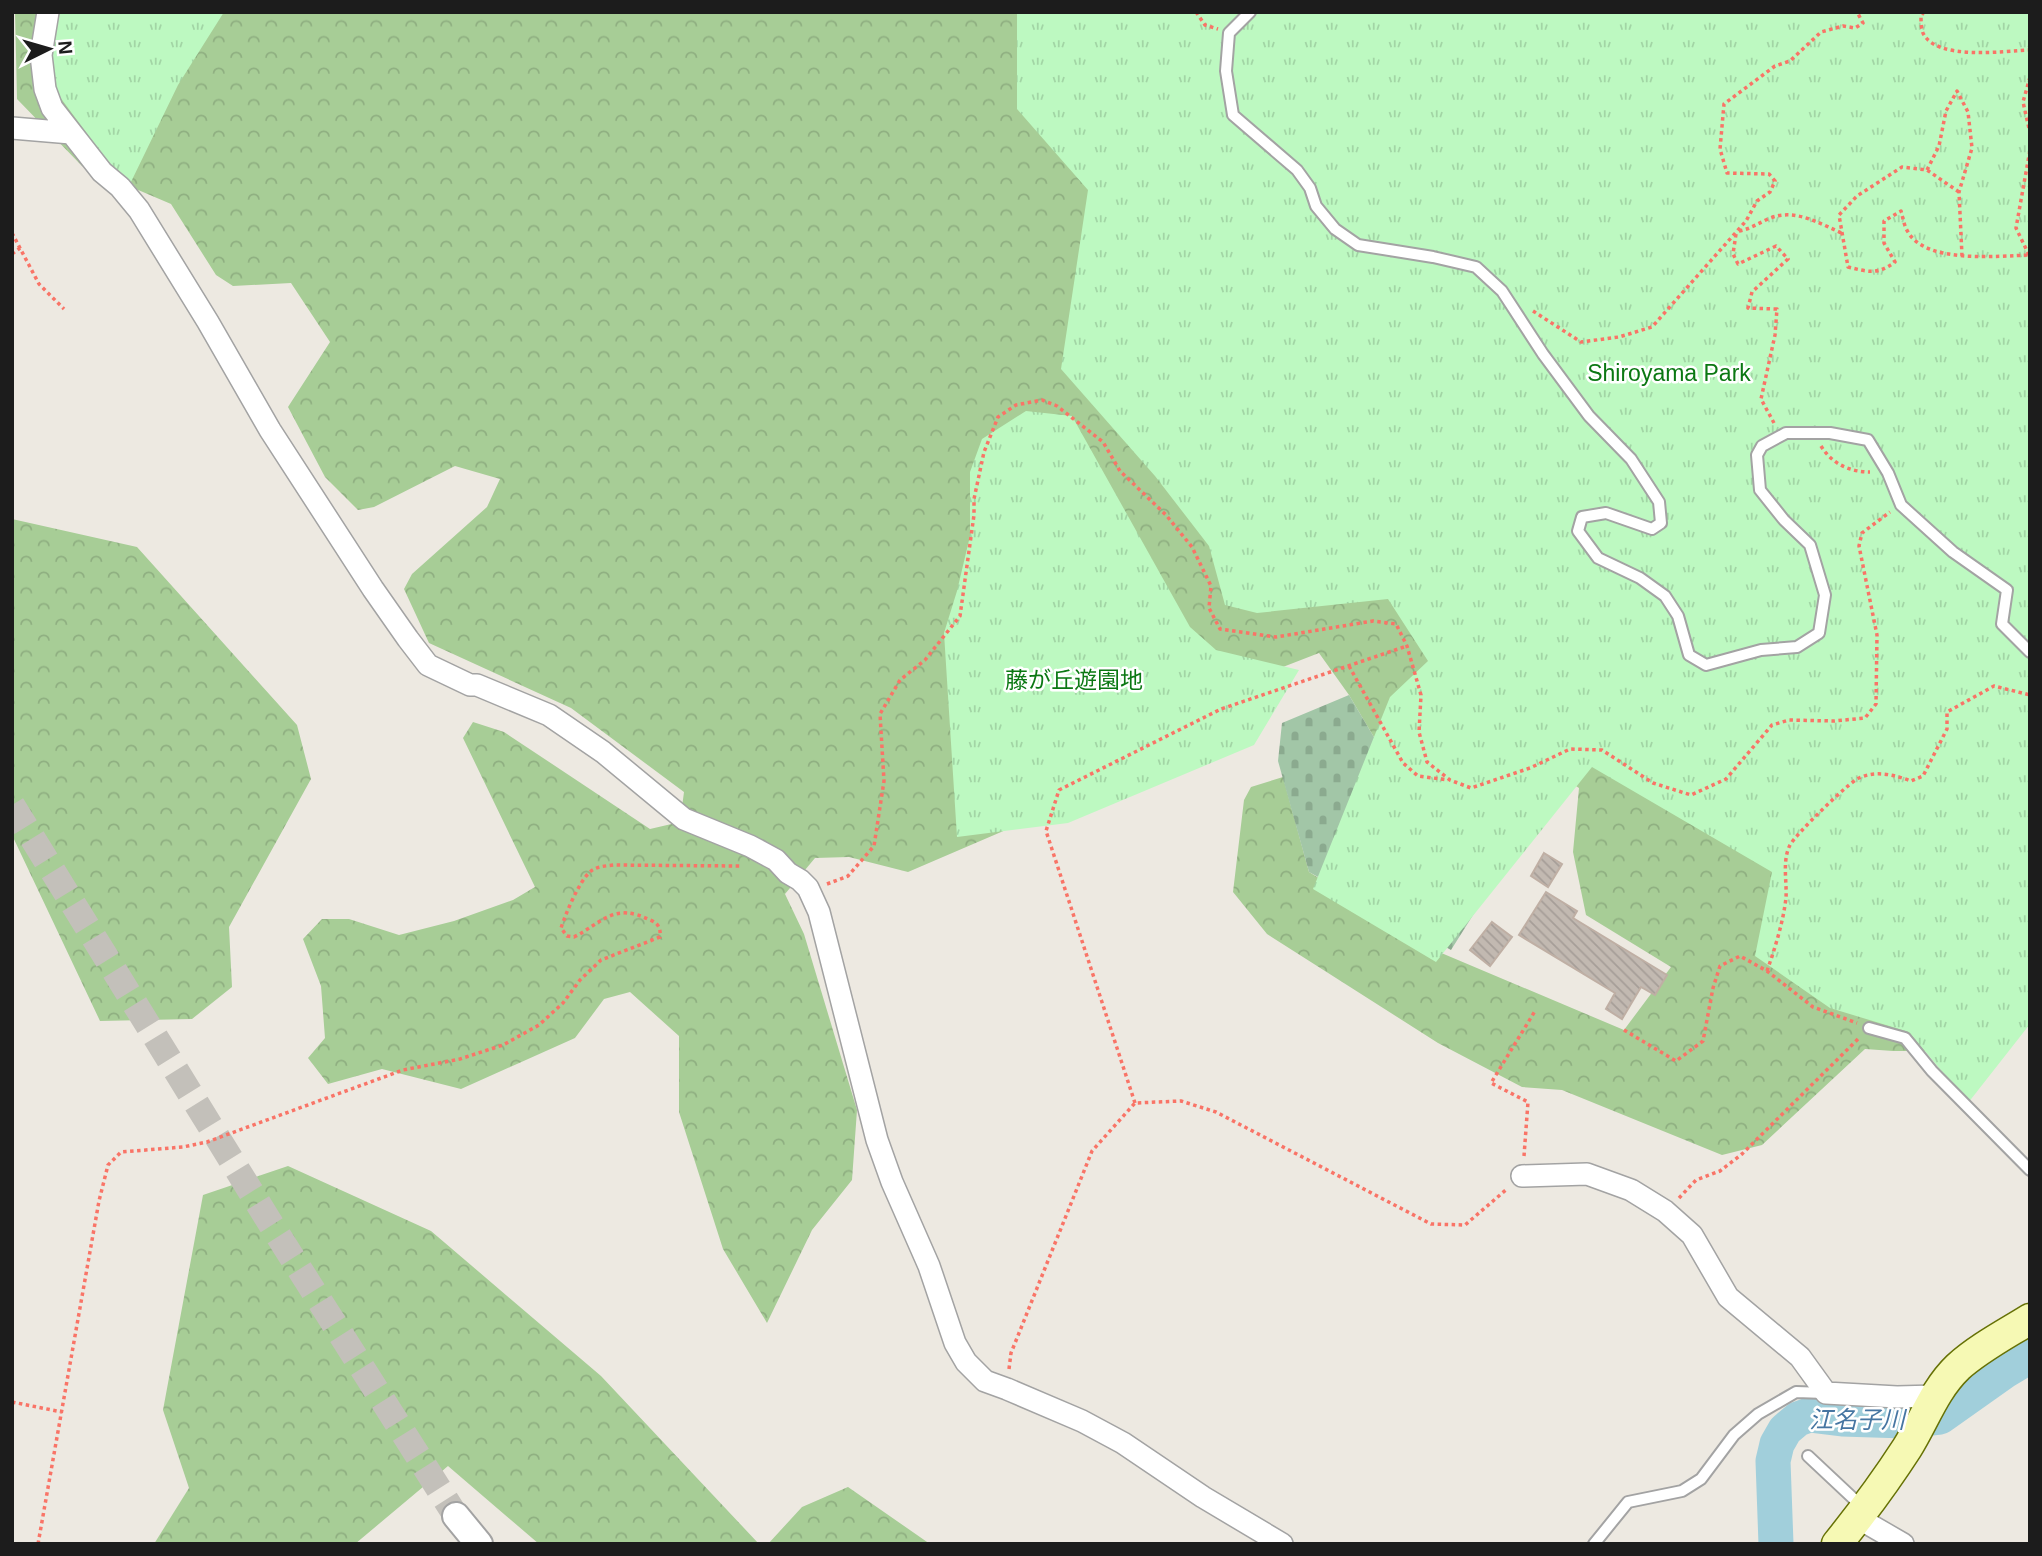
<svg xmlns="http://www.w3.org/2000/svg" width="2042" height="1556" viewBox="0 0 2042 1556" font-family="Helvetica,'Noto Sans JP',sans-serif">
<defs>
<pattern id="forest-crowns" width="20" height="18" patternUnits="userSpaceOnUse" patternTransform="scale(1.75)"><rect width="20" height="18" fill="#a7cd96"/><path d="M2 6a3 3 0 1 1 6 0M12 15a3 3 0 1 1 6 0" fill="none" stroke="#8faf81"/></pattern>
<pattern id="cemetery-stones" width="16" height="16" patternUnits="userSpaceOnUse" patternTransform="scale(1.75)"><rect width="16" height="16" fill="#a2c6a7"/><path d="M2 7V4a2 2 0 0 1 4 0v3zM10 15v-3a2 2 0 0 1 4 0v3z" fill="#8baa8f"/></pattern>
<pattern id="park-tufts" width="24" height="20" patternUnits="userSpaceOnUse" patternTransform="scale(1.75)"><rect width="24" height="20" fill="#bdf9c1"/><path d="M3 7l-1-3M5 7V3M7 7l1-3M15 17l-1-3M17 17v-4M19 17l1-3" fill="none" stroke="#a2d5a5"/></pattern>
<pattern id="building-back-hatch" width="6" height="6" patternUnits="userSpaceOnUse" patternTransform="scale(1.75)"><rect width="6" height="6" fill="#c2b9b1"/><path d="M-1 5l2 2M0 0l6 6M5-1l2 2" fill="none" stroke="#a69e98"/></pattern>
</defs>
<rect width="100%" height="100%" fill="#ede9e1"/>
<path fill="url(#forest-crowns)" d="M15 12H2030L1969 1051H1893L1865 1049 1762 1145 1722 1155 1562 1090 1522 1087 1438 1043 1267 934 1233 892 1244 800 1251 787 1283 777 1309 872 1439 952 1624 1030 1671 967 1586 915 1573 852 1579 788 1568 781 1391 766 1349 695 1319 653 1226 689 1022 823 908 872 849 857 815 858 785 894 804 934 857 1110 852 1180 812 1230 767 1323 723 1249 679 1112V1036L630 992 604 999 575 1038 461 1089 382 1069 328 1084 308 1058 325 1038 321 986 303 939 322 919H349L399 935 454 921 513 900 535 887 463 738 473 722 504 732 650 829 680 822 684 792 571 708 429 643 404 589 412 574 487 507 500 479 455 466 374 507 358 510 325 477 288 407 330 342 291 283 233 286 216 275 171 204 82 166 17 99Z
M12 519 137 547 297 725 311 779 229 927 232 987 192 1019 100 1021 12 835Z
M288 1166 431 1231 601 1376 759 1544H539L448 1466 355 1544H154L189 1488 163 1410 203 1195Z
M848 1487 930 1544H768L802 1507Z"/>
<path fill="url(#cemetery-stones)" d="M1349 695 1391 766 1504 866 1451 950 1309 872 1278 761 1282 723Z"/>
<path fill="url(#park-tufts)" d="M56 12H224L178 85 130 184 107 164 91 139 54 89 49 55Z
M1017 12H2030V1024L1968 1103 1909 1032 1830 1008 1755 956 1772 872 1592 767 1436 962 1313 889 1390 697 1428 661 1388 599 1257 613 1225 605 1209 546 1155 476 1061 369 1088 190 1017 109Z
M1026 411 1072 416 1190 627 1216 650 1299 670 1254 745 1068 823 957 837 944 633 957 591 970 536V472L982 439Z"/>
<g fill="none" stroke-linecap="round" stroke-linejoin="round">
<path stroke="#a1cfdb" stroke-width="35" d="M1776 1544 1773 1461 1777 1444 1785 1430 1798 1419 1809 1415 1842 1419 1905 1421 1940 1417 2005 1371 2030 1356"/>
</g>
<path fill="url(#building-back-hatch)" stroke="#bfafa4" stroke-width="2" d="M1544 853 1562 864 1548 887 1531 876Z
M1546 892 1577 911 1573 918 1667 975 1655 995 1641 987 1622 1019 1606 1009 1615 993 1519 935Z
M1492 922 1512 937 1490 966 1470 950Z"/>
<g fill="none" stroke-linecap="round" stroke-linejoin="round">
<path stroke="#c3c0ba" stroke-width="26" stroke-dasharray="26 13" stroke-linecap="butt" d="M12 805 269 1221 456 1516"/>
<g stroke="#a3a3a3" stroke-width="14">
<path id="service" d="M1250 12 1229 33 1226 71 1233 115 1297 170 1310 188 1316 206 1335 229 1358 245 1433 257 1476 267 1502 291 1543 354 1589 416 1631 459 1659 502 1661 523 1652 529 1606 513 1582 517 1578 531 1598 558 1640 578 1665 596 1678 616 1689 655 1706 665 1761 650 1797 647 1819 633 1825 595 1810 545 1784 520 1760 490 1757 455 1762 446 1786 433H1830L1868 440 1888 473 1901 505 1953 552 2007 590 2002 624 2030 652
M1869 1028 1905 1038 1932 1071 2030 1170
M1808 1456 1856 1501 1865 1504
M1594 1544 1628 1502 1682 1491 1701 1479 1734 1435 1758 1414 1796 1392 1825 1393"/>
</g>
<g stroke="#a3a3a3" stroke-width="24">
<path id="minor" d="M48 12 41 55 45 89 52 108 102 172 120 187 139 210 208 322 270 430 373 589 408 639 428 665 470 685H477L549 715 603 752 684 819 750 846 776 860 788 873 800 880 808 888 819 912 877 1140 892 1182 929 1266 955 1343 966 1362 985 1381 1007 1389 1082 1421 1123 1443 1203 1497 1282 1544
M12 128 71 133
M1522 1176 1587 1174 1631 1190 1665 1211 1692 1235 1728 1297 1800 1357 1826 1393 1897 1397 1935 1396
M1858 1518 1903 1544"/>
</g>
<g stroke="#a3a3a3" stroke-width="30">
<path id="tertiary" d="M456 1516 479 1544"/>
</g>
<g stroke="#667105" stroke-width="33">
<path id="secondary" d="M1837 1544C1862 1513 1885 1482 1907 1448 1924 1421 1934 1390 1958 1367 1979 1348 2006 1334 2030 1319"/>
</g>
<path stroke="#f97467" stroke-width="3.5" stroke-dasharray="3.5 3.5" stroke-linecap="butt" d="M1196 12 1205 25 1218 29
M1924 12 1921 16C1921 21 1921 28 1923 33 1936 61 2004 51 2030 50
M2030 77 2023 102 2030 133
M1927 170 1939 146 1946 111 1957 91 1968 112 1972 148 1959 192 1962 256
M1959 192 1927 170 1902 167 1857 196 1839 215 1848 267C1869 272 1877 275 1895 262L1884 243V221L1901 211C1903 218 1904 226 1908 232 1926 264 1998 256 2030 255
M1739 231C1750 229 1759 223 1770 218 1796 208 1820 224 1844 234
M12 233 39 284 64 309
M1736 234 1733 254 1738 264 1776 246 1788 259 1752 292 1748 308 1777 309 1775 335 1761 399 1774 423
M12 254 20 248
M2029 255 2016 228 2030 150
M1533 311 1581 342 1619 337 1652 327 1746 221 1757 201 1770 192 1775 181 1769 174 1727 173 1720 149 1724 104 1775 66 1790 61 1821 32 1843 26 1855 28 1863 23 1857 12
M1821 446C1832 464 1850 472 1870 472
M1349 666 1403 763 1418 776 1448 780
M827 884 848 876 874 846 884 781 880 714 900 680 925 660 960 616 974 515V499L984 452 998 417 1016 405 1042 400 1057 406 1103 442 1120 471 1166 515 1192 547 1211 586 1209 608 1220 629 1276 637 1373 621 1396 624 1407 646 1421 695 1419 732 1427 762 1450 780 1471 788 1530 768 1570 749 1602 750 1653 783 1691 795 1726 779 1772 725 1789 720 1834 721 1865 718 1876 704 1877 635 1859 546 1862 533 1890 512
M1767 971C1775 948 1783 923 1786 898 1787 881 1782 861 1790 845 1795 835 1849 782 1859 778 1876 770 1895 775 1911 781L1923 776 1947 729V712L1994 686 2030 695
M1624 1030 1676 1061 1703 1041 1713 988 1720 966 1740 956 1767 971 1813 1007 1857 1023
M1135 1103 1046 831 1059 790 1221 709 1407 646
M1524 1156 1528 1102 1491 1083 1535 1011
M1679 1198 1696 1180 1720 1171 1742 1154 1860 1037
M1009 1369 1011 1353 1092 1151 1135 1103 1181 1101 1216 1112 1431 1224 1465 1225 1507 1189
M12 1402 62 1412
M38 1544 99 1201 108 1165 121 1152 183 1147 207 1142 403 1070 460 1059 503 1045 539 1025 563 1003 580 980 601 960 660 937C661 928 658 923 650 920 614 902 603 922 574 937L567 936 561 928C566 913 579 881 591 871 598 866 606 866 614 865L741 866"/>
<use href="#service" stroke="#fff" stroke-width="10"/>
<use href="#minor" stroke="#fff" stroke-width="21"/>
<use href="#tertiary" stroke="#fff" stroke-width="26"/>
<use href="#secondary" stroke="#f6f9b4" stroke-width="30"/>
</g>
<g text-anchor="middle" stroke-width="5" stroke-linejoin="round" paint-order="stroke">
<g font-size="23" fill="#0b7813" stroke="#fff">
<text x="1669" y="381">Shiroyama Park</text>
<text x="1074" y="688">藤が丘遊園地</text>
</g>
<g font-size="24" font-style="italic" fill="#4676a2" stroke="#fff">
<text x="1857" y="1428">江名子川</text>
</g>
</g>
<rect width="2042" height="1556" fill="none" stroke="#1c1c1c" stroke-width="28"/>
<g transform="translate(49 49) rotate(85)" stroke="#ffffff" stroke-width="5" paint-order="stroke">
<path d="M0-5L12 26L0 18L-12 26Z" fill="#1c1c1c"/>
<text y="-10" font-size="19" font-weight="bold" text-anchor="middle" fill="#1c1c1c">N</text>
</g>
</svg>
